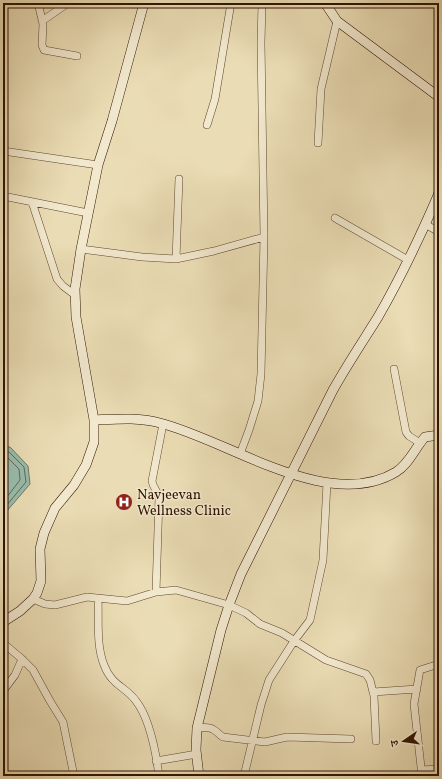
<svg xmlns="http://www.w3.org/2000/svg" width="442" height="779" viewBox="0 0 442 779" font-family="Vollkorn,'Noto Serif Devanagari',serif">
<rect width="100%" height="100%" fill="#eadcb4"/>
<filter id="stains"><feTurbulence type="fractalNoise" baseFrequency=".005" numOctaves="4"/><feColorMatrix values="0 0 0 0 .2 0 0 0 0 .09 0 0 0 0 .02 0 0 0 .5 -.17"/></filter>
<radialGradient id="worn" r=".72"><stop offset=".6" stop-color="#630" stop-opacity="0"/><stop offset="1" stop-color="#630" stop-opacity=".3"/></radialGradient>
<path fill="#98bcab" stroke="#6f7867" d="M3 447H10L28 466 30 484 6 512 3 511Z"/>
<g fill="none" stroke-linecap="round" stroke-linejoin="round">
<path stroke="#646856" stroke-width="1" d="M3 451 9 452 24 467 26 482 6 506 3 507
M3 456 7 457 19 469 20 480 3 502"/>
<g stroke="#5f452d" stroke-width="8">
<path id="street" d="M38 3 43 24 42 45 44 50 77 56
M42 21 68 3
M207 125 215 99 231 3
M318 143 321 89 337 21
M3 151 98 165
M3 196 88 213
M32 202 57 279 63 286 75 295
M335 218 408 260
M425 224 439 232
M81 249 142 257 176 259 214 251 264 237
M176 259 179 179
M394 369 406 432 409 436 420 443
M240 454 249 430 258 401 261 374 264 237 261 43 262 3
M156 592 159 498C158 491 153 488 152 481L163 424
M33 599 45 604 55 605 87 597 127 601 156 592 176 590 229 605 246 613 260 624 282 633 326 660 366 674 370 680 374 696 376 741
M98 599C99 620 96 645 104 665 112 686 125 686 136 701 150 719 156 753 159 776
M3 643 22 659 33 670 50 701 63 722 74 776
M3 691 15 675 22 659
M373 692 417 689
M197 728C202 728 209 726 214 730 218 732 219 735 223 737L265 742 287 737 351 739
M156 761 197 754
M421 770 439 769
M3 775 13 776
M244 776 261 705 269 680 294 641 310 620 323 560 327 483
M422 776 414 704 420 670 439 664"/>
</g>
<g stroke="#311300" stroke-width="10">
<path id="secondary" d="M325 3 337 21 439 97
M94 420C117 419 138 417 160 423 228 440 328 513 396 472 409 464 415 448 425 437L439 435
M3 622 20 611 33 599 37 593 41 581 40 549 44 533 55 508 74 485 86 465 94 442V420L76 317 75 289 81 249 98 165 112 121 144 3
M199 776 196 750 197 728 221 630 229 605 241 574 333 390C347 365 363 341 378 317 401 277 421 235 439 193"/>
</g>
<use href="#street" stroke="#f1e8ce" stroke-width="7"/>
<use href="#secondary" stroke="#f1e8ce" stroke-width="9"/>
</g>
<defs>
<g id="hospital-disc" transform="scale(0.9)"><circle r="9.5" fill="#8f2418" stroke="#f1e8ce"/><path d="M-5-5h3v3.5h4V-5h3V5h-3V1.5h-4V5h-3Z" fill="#fff"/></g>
</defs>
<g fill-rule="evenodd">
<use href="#hospital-disc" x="124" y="502"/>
</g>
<g text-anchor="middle" stroke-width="3" stroke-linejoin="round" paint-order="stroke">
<g font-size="14" fill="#311300" stroke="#f1e8ce" text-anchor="start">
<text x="137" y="499">Navjeevan<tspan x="137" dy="16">Wellness Clinic</tspan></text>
</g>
</g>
<rect width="442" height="779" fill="none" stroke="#eadcb4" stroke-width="16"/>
<rect x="4" y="4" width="434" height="771" fill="none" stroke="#311300" stroke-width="2"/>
<rect x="8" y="8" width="426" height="763" fill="none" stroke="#311300"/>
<g transform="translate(404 741) rotate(257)" stroke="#f1e8ce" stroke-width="3" paint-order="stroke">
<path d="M0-3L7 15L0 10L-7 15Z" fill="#311300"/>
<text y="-6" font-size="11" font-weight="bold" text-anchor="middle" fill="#311300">उ</text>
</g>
<rect width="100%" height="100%" filter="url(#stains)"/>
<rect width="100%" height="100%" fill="url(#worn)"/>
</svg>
